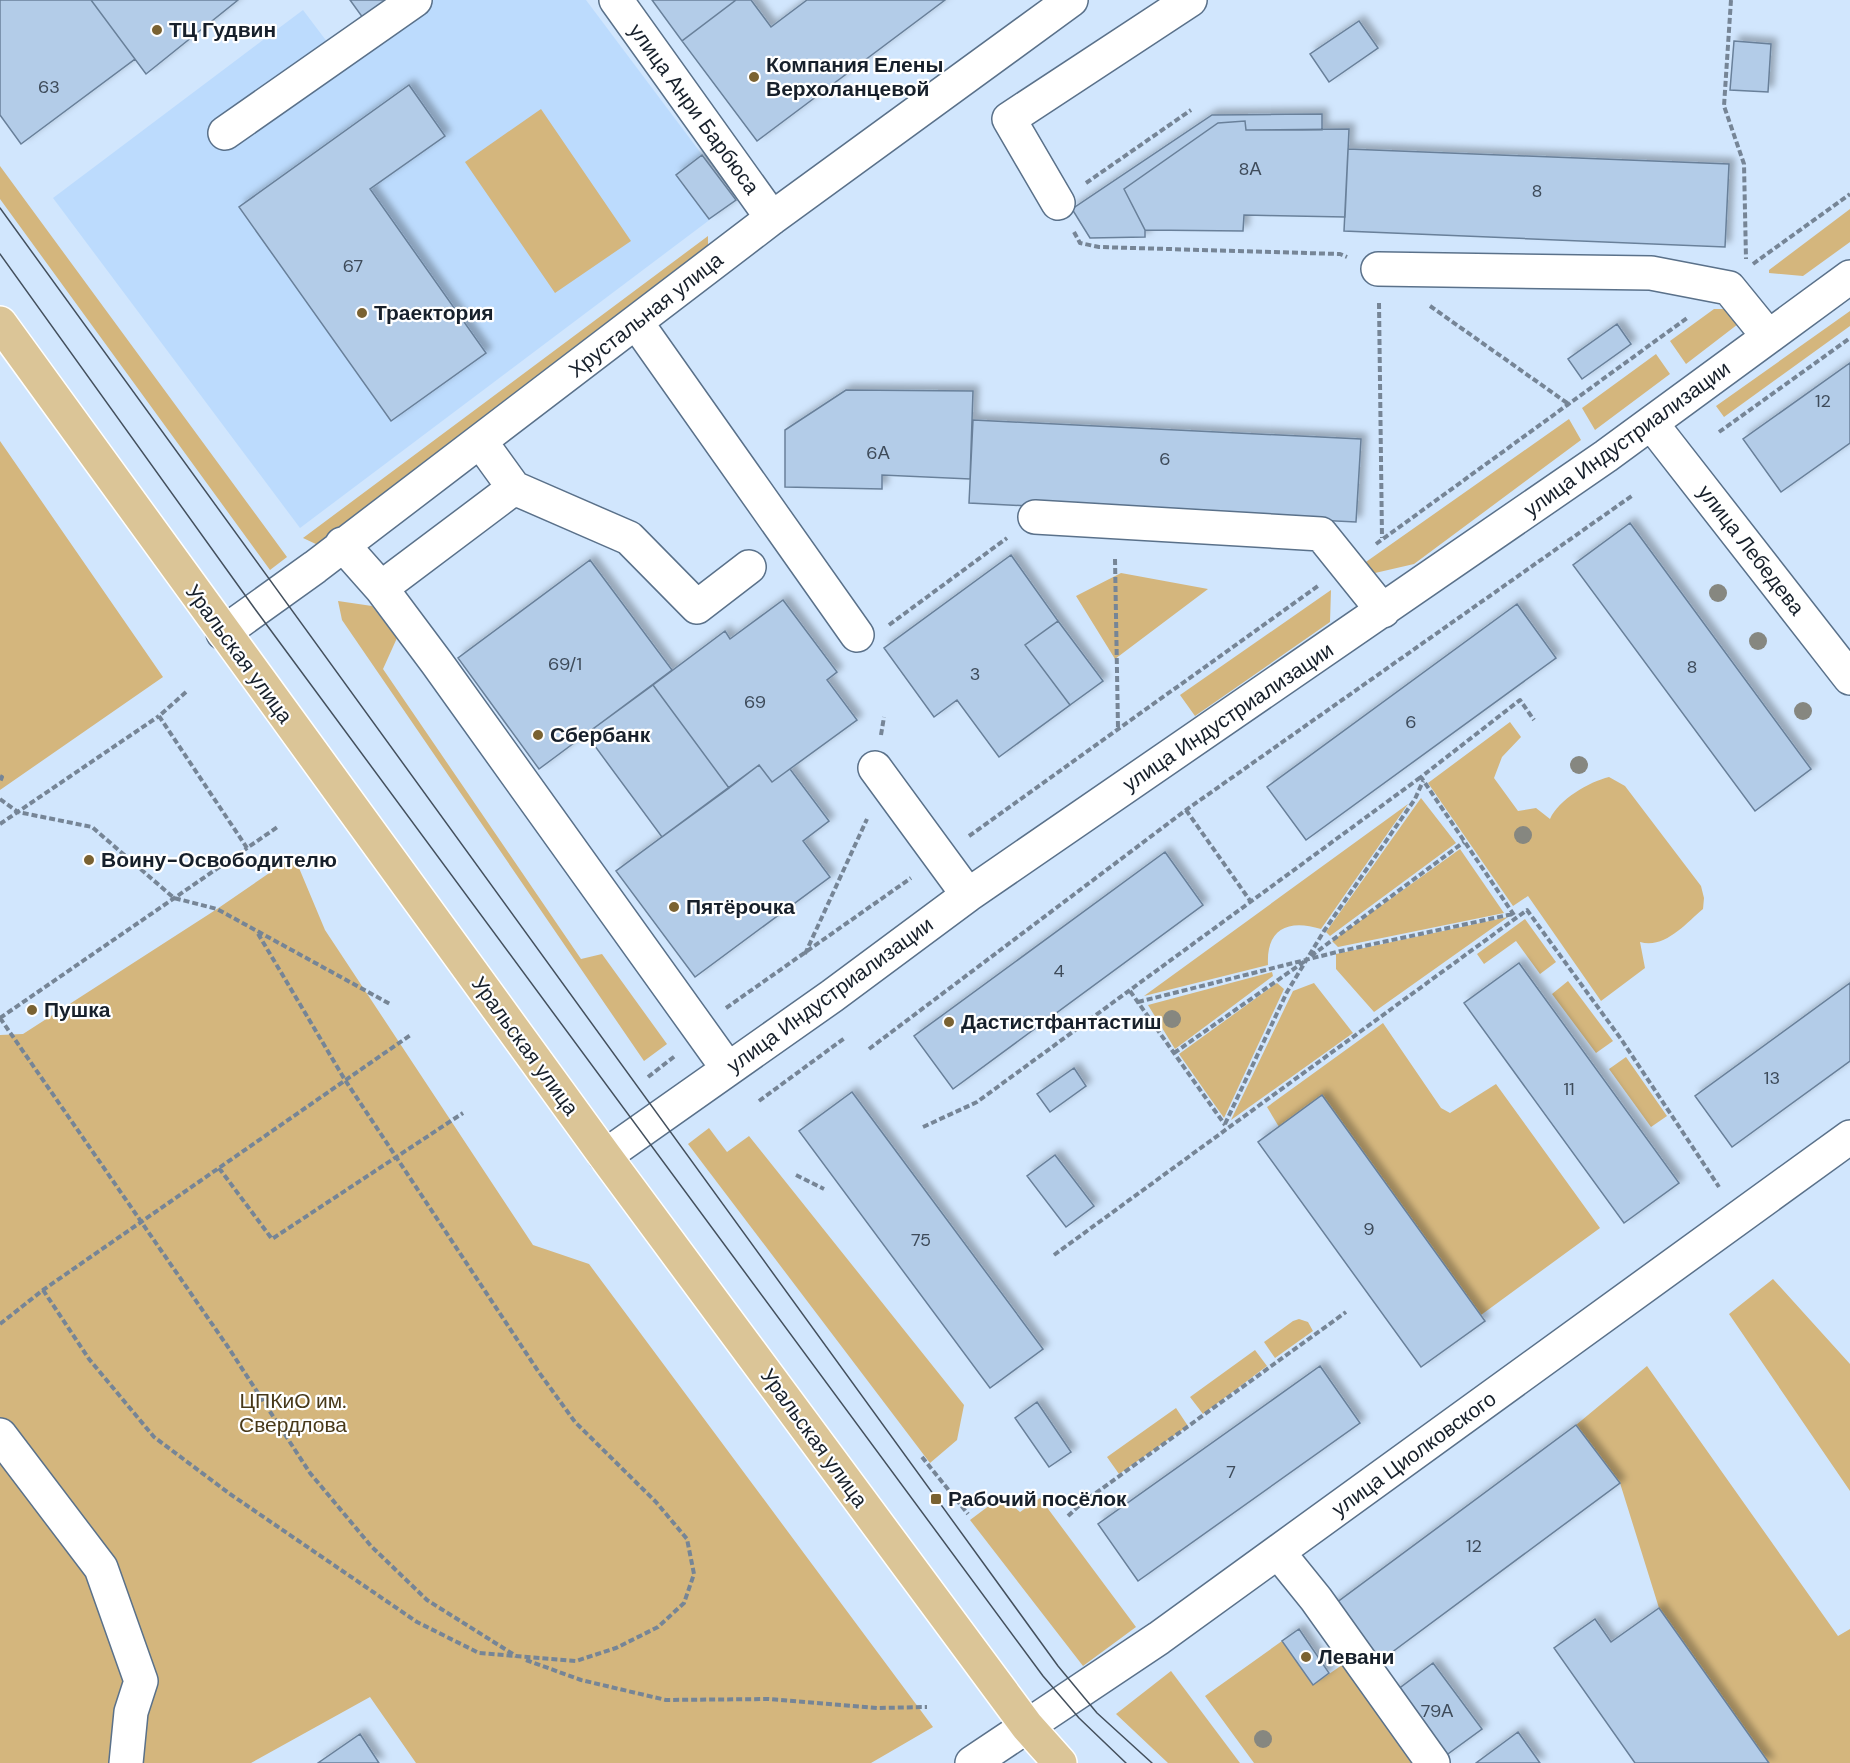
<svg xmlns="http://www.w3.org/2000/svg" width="1850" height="1763" viewBox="0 0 1850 1763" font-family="'DM Sans',sans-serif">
<defs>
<filter id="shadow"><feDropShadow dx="5.5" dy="-5.5" stdDeviation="3" flood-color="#0004"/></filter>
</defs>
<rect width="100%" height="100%" fill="#d1e6fd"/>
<path fill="#bcdbfd" d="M401 0H586L736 200 300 528 53 198 303 10 334 51Z"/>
<path fill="#d4b67d" d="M541 109 631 241 555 293 465 162Z
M0 166 287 557 270 570 0 199Z
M1850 209V242L1803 276 1769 273V270Z
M708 236V249L318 545 303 538Z
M1714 309H1732L1742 321 1686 364 1670 341Z
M1850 311V326L1724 417 1716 406Z
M1656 354 1670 374 1595 430 1582 408Z
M1569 419 1581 440 1414 564 1375 573 1363 564Z
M0 441 163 677 0 790Z
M1121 573 1208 589 1115 659 1076 596Z
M1331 590 1330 622 1195 716 1180 695Z
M338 601 372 606 397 638 383 669 581 959 602 954 667 1044 644 1061 342 620Z
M1510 722 1521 737 1502 757 1494 778 1518 811 1536 808 1550 819C1559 799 1589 782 1609 777L1625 786 1701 886 1704 898 1703 909C1685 924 1665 949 1640 942L1645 968 1601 1001 1528 896 1513 906 1428 783Z
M1421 798 1456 843 1330 936 1326 932Z
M1408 804 1321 929C1289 919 1266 928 1268 965L1144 996Z
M1460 849 1504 913 1338 947 1332 941Z
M294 856 325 930 533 1245 589 1264 933 1727 871 1763H416L370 1697 251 1763H0V1035L23 1034 217 909Z
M1508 917 1374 1012 1336 969V954Z
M1525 919 1556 962 1540 974 1516 941 1484 964 1477 954Z
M1272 972 1273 976 1175 1049 1148 1005Z
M1568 981 1613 1041 1596 1053 1552 994Z
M1277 983 1284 989 1224 1118 1179 1054Z
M1314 983 1353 1033 1231 1120 1293 991Z
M1383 1023 1441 1108 1450 1113 1496 1084 1600 1228 1481 1315 1279 1127 1267 1107Z
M1626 1057 1667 1116 1651 1127 1609 1069Z
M709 1128 727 1152 749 1136 964 1405 957 1440 930 1463 688 1144Z
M1773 1279 1850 1364V1491L1729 1314Z
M1299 1319 1308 1322 1313 1331 1275 1358 1264 1342 1293 1321Z
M1255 1350 1267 1366 1203 1414 1190 1397Z
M1647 1366 1838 1636 1850 1629V1763H1769L1659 1608 1620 1483 1576 1425Z
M1176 1408 1188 1426 1119 1474 1107 1457Z
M1002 1496 1020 1512 1040 1498 1136 1627 1083 1666 970 1520Z
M1282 1641 1313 1685 1345 1663 1417 1763H1254L1205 1696Z
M1171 1671 1240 1763H1168L1116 1714Z"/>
<path fill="#b3cce8" stroke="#69809a" stroke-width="1.5" filter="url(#shadow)" d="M0 0H91L135 59 21 144 0 115Z
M91 0H238L146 74Z
M350 0H388L363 18Z
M652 0H736L682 41Z
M736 0H751L771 27 807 0H945L757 141 682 41Z
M1359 21 1378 48 1329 82 1310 54Z
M1734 41 1771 44 1768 92 1730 90Z
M409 85 445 136 370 189 486 353 391 421 239 207Z
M1322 114V130H1246L1245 121 1218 123 1124 189 1145 230V237L1090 238 1072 209 1212 115Z
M1245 121 1246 130 1349 129 1345 217 1244 215 1243 231 1145 230 1124 189 1218 123Z
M1348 149 1729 164 1725 247 1344 231Z
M702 155 736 200 709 219 676 175Z
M1617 324 1631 344 1582 379 1568 359Z
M1850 363V443L1781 492 1743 439Z
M846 390 973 391 970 479 882 475V489L785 487V430Z
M973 420 1361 439 1356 522 969 503Z
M1630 523 1811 769 1755 811 1573 565Z
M1011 555 1058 621 1025 645 1070 705 999 757 957 700 934 717 884 648Z
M590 560 672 670 539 769 458 658Z
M783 600 837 672 827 680 857 720 772 782 759 765 729 788 653 685 725 631 730 639Z
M1517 604 1556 658 1306 840 1267 787Z
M1058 621 1103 681 1070 705 1025 645Z
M653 685 729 788 662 837 586 734Z
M759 765 772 782 790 769 829 821 803 841 830 877 695 977 616 871Z
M1165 852 1203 905 953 1089 914 1036Z
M1519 963 1679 1183 1624 1223 1464 1003Z
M1850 983V1061L1732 1147 1695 1096Z
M1074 1068 1086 1086 1050 1112 1037 1094Z
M852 1092 1043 1349 990 1388 799 1131Z
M1322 1095 1485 1321 1421 1367 1258 1142Z
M1055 1155 1094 1206 1066 1227 1027 1176Z
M1320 1366 1360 1423 1138 1581 1098 1524Z
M1037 1402 1071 1452 1049 1467 1015 1418Z
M1576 1425 1620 1483 1372 1667 1328 1609Z
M1659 1608 1769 1763H1635L1554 1648 1595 1619 1611 1642Z
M1299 1629 1329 1673 1313 1685 1282 1641Z
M1433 1663 1482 1729 1441 1759 1393 1693Z
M1518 1732 1540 1763H1476Z
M360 1734 379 1763H318Z"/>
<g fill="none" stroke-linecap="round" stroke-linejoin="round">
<g stroke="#5a718a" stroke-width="36">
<path id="minor" d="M616 0 772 218
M225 133 415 0
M1058 203 1009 119 1190 0
M1378 269 1651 273 1729 288 1768 336
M636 322 857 635
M1651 423 1850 678
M514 488 629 538 697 607 749 567
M1035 517 1321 534 1383 611
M342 544 381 588 437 663 728 1069
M381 588 514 488 480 441
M223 633 315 567 772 218 1071 0
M875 768 968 895
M605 1156 832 996 968 895 1606 456 1850 277
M0 1435 101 1568 141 1681 131 1712 126 1763
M1278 1552 1316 1599 1433 1763
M972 1763 1159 1638 1850 1137"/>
</g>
<g stroke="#fff" stroke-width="36">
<path id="major" d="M0 323 605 1156 1027 1726 1060 1763"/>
</g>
<path stroke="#768596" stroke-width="4" stroke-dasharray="6 3" stroke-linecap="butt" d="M1731 0 1724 106 1744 164 1746 259
M1086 183 1191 110
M1074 232 1080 243 1099 247 1340 254 1347 257
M1753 264 1850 194
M1379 303 1382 538
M1430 306 1570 405
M1719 432 1850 338
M1376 544 1687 318
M1115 559 1118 728
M889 625 1007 538
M186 692 159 716 247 848 279 826
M881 735 884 717
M0 776 2 777 0 782
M0 799 18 812 92 827 174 898 217 909 390 1004
M1186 810 1251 902
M0 824 159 716
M969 836 1318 586
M1514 915 1421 777 1520 700 1534 720
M805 954 867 819
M1311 956 1464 842
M1130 991 1225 1125
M1138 1002 1341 951 1513 914
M726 1008 911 878
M0 1018 228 1347 310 1473 371 1546 427 1600 516 1656
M0 1018 247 848
M869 1049 1186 810 1633 495
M1174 1053 1305 961
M648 1077 675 1056
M759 1101 846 1037
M1225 1124 1287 992 1324 931 1415 799 1423 781
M923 1127 977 1102 1421 777
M219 1168 272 1239 463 1113
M796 1175 824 1189
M1054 1255 1527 910 1621 1039 1719 1187
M43 1290 89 1359 154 1437 230 1494 417 1622 479 1653 576 1661 616 1648 658 1627 684 1603 694 1574 687 1539 656 1502 575 1422 538 1371 345 1080 257 932
M0 1324 43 1290 412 1034
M922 1457 968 1514
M1068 1516 1082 1503 1346 1312
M526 1660 581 1680 666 1700 768 1699 878 1708 927 1707"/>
<use href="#minor" stroke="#fff" stroke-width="33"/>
<use href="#major" stroke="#dbc597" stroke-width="33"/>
<path stroke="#44505d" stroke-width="1.5" d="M0 208 1058 1666 1097 1713 1152 1763
M0 254 255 609 1043 1676 1079 1718 1126 1763"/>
</g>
<g fill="#868780">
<circle cx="1718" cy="593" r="9"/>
<circle cx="1758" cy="641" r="9"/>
<circle cx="1803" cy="711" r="9"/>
<circle cx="1579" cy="765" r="9"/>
<circle cx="1523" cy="835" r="9"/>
<circle cx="1172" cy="1019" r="9"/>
<circle cx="1263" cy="1739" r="9"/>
</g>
<g fill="#7a6232" stroke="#fff" stroke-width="2">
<circle cx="157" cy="30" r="6"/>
<circle cx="754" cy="77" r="6"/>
<circle cx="362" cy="313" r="6"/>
<circle cx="538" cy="735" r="6"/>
<circle cx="89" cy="860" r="6"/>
<circle cx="674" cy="907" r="6"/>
<circle cx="32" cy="1010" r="6"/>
<circle cx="949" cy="1022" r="6"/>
<rect x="930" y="1493" width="12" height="12" rx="3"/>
<circle cx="1306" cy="1657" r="6"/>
</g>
<g text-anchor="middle" stroke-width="4.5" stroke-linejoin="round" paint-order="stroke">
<g font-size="18" fill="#3e4b5a">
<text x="49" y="93">63</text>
<text x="1250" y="175">8А</text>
<text x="1537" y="197">8</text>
<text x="353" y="272">67</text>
<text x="1823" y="407">12</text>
<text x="878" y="459">6А</text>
<text x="1165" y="465">6</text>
<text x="565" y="670">69/1</text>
<text x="1692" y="673">8</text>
<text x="975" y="680">3</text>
<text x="755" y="708">69</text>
<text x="1411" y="728">6</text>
<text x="1059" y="977">4</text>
<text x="1772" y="1084">13</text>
<text x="1569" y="1095">11</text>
<text x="1369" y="1235">9</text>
<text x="921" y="1246">75</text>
<text x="1231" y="1478">7</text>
<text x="1474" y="1552">12</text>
<text x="1437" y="1717">79А</text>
</g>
<g font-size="21" font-weight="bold" fill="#17202b" stroke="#fff" text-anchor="start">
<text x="169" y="37">ТЦ Гудвин</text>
<text x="766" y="72">Компания Елены<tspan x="766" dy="24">Верхоланцевой</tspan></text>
<text x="374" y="320">Траектория</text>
<text x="550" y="742">Сбербанк</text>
<text x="101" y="867">Воину-Освободителю</text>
<text x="686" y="914">Пятёрочка</text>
<text x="44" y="1017">Пушка</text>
<text x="961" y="1029">Дастистфантастиш</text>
<text x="948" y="1506">Рабочий посёлок</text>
<text x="1318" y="1664">Левани</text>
</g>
<g font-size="21" fill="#17202b" stroke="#fff">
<text transform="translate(694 109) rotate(54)" y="7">улица Анри Барбюса</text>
<text transform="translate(646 315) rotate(-38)" y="7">Хрустальная улица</text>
<text transform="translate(1627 439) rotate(-36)" y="7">улица Индустриализации</text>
<text transform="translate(1751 550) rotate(52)" y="7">улица Лебедева</text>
<text transform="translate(239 654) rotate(54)" y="7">Уральская улица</text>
<text transform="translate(1228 717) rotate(-34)" y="7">улица Индустриализации</text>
<text transform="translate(830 995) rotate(-36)" y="7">улица Индустриализации</text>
<text transform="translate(525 1046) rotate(54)" y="7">Уральская улица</text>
<text transform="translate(814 1438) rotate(54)" y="7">Уральская улица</text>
<text transform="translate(1414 1454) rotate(-36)" y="7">улица Циолковского</text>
</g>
<g font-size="21" fill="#48391a" stroke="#fff">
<text x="293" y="1408">ЦПКиО им.<tspan x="293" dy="24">Свердлова</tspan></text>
</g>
</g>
</svg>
